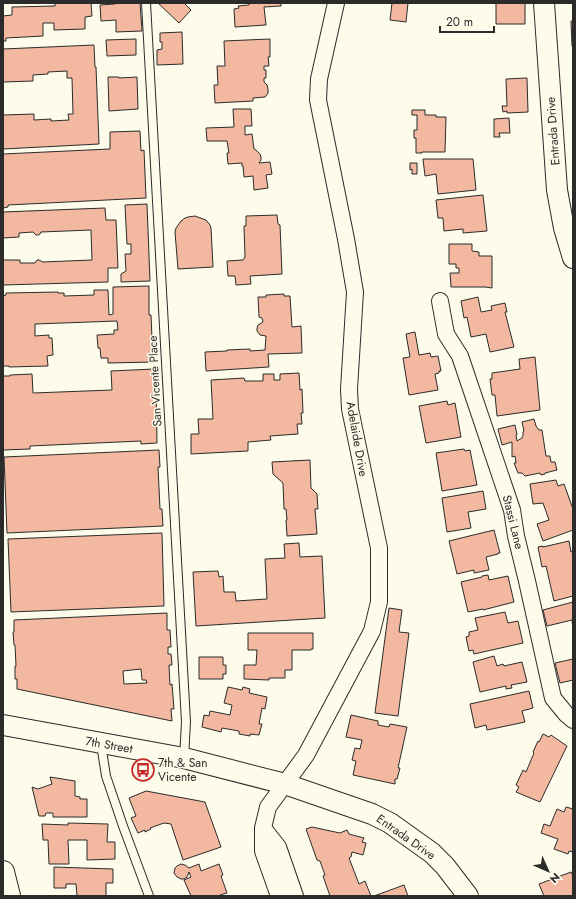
<svg xmlns="http://www.w3.org/2000/svg" width="576" height="899" viewBox="0 0 576 899" font-family="Jost,sans-serif">
<rect width="100%" height="100%" fill="#fdfbea"/>
<path fill="#f2b8a0" stroke="#2b2b2b" fill-rule="evenodd" d="M55 3H91L92 16 85 17V29L54 30V23H43V36L6 38V41H3V16L12 15V7L55 6Z
M114 3H140L142 31 116 32V20L101 21 100 5 115 4Z
M158 3H184L191 10 179 23Z
M249 3H281V6L264 7 266 25 235 27 234 9 239 8 238 6 249 5Z
M392 3H408L406 22 390 20Z
M496 3H525V24H496Z
M571 21H573V46H572Z
M182 32 183 64 157 65V50L162 49V42H160V33Z
M136 39V55L107 56 106 40Z
M270 39V57H268L269 66H264V70H266V78H264V82L267 85 268 89V93L266 96 265 97 253 98V101L215 103 214 85H218L217 66H225L224 41Z
M94 45 95 67H96L99 144 3 149V115L34 114V120L51 119V121L69 120 68 114H73L72 78H67V71L48 72V74L33 75V81L3 82V49Z
M108 77H119V78L137 77 138 109 109 111Z
M527 78 528 112 507 113V111L503 112 502 106H507L506 79Z
M233 109H251L252 126H245V135L252 134 254 149 256 150 260 154 261 157V160L259 163 270 162 272 174 266 175 268 188 254 190 253 176 244 177 243 166H242V163L228 164 227 153H229L227 141H207L206 128 234 127Z
M412 110H425V115H436V117H446L445 152H422V153H416V138H414V130H417V115H412Z
M509 118 510 133H499L500 137H494V119Z
M140 131 141 151 144 150 146 198 8 205V207L3 208V154L110 149V132Z
M423 159H473L476 190 438 194 436 174 425 176Z
M410 163H417V174H412V169L410 170Z
M483 195 487 231 463 233V229L444 231 443 218H438L436 200Z
M147 204 150 281 121 282V274L126 271 125 254H131V244H127L125 205Z
M105 208 106 220H116L118 268H108V282L3 285V260H20V263H35L37 260H39L41 261 42 262 92 260 91 230 41 232 40 234 38 235H36L33 232 19 233V237L3 238V212Z
M277 215 278 224 280 225 282 274 250 276 251 284 236 285 235 276H228L227 261 243 260 245 257 244 226H246V216Z
M195 216 206 220 210 225 211 228 213 267 178 269 175 232 176 228 181 221 185 218 188 217Z
M449 244H472V251L479 252V256H492V288L485 287H451L450 273H459V268H456V264H449Z
M149 286V315H151L152 338H154L155 347H153L154 362 108 363V358H101L100 348H98L97 335 114 334V330H118L117 321 35 324V336L49 335V338H52L53 355 47 356 48 366 9 367V366H3V296L6 295V293L58 292V293H64V296L94 295V290H108L109 315 113 314V287Z
M284 294V296H290L292 327 301 326 302 353 268 354 269 367 206 371 205 352 227 351V350L250 349V351L265 350 266 336 260 335 257 331V328L258 325 263 322 262 318 259 317 258 297H266V295Z
M478 297 481 312 492 310 491 306 505 303 507 312H505L514 347 490 352 486 334 471 337 467 317 464 318 461 301Z
M415 332 419 355 430 353 431 357 438 356 441 371H439V373L435 374 438 390 409 395 403 358 410 357 406 334Z
M535 357 540 410 497 416 495 395H492L490 379H492V373L520 369 519 359Z
M154 369V386L156 385 157 443 141 444V441L30 446V449L3 450V376H10V375L32 374 33 393 112 390 111 371Z
M299 373 300 390 302 389 303 413H301L302 424H297L298 434 270 436 271 440 248 442V451L191 454V434H199L198 419H213L211 380 244 378 245 381H263V374H274V380H280V374Z
M447 401 448 405 455 403 461 437 426 443 419 406Z
M534 419 536 426 539 430H542L546 456H550L551 462H555L557 470 545 473V474L541 475 540 473 525 476 522 473H518L514 463H516L515 456 512 457V442L502 445 498 429 515 425 517 435H516L517 441 522 438 523 436V432L524 431 522 422Z
M464 449 465 451 470 450 477 485 442 491 436 453Z
M159 450 160 467H158L160 509H162L163 526 7 533 4 457Z
M310 460 311 488 317 494 318 509H315L317 534 287 536 286 520H287L286 509H284L283 483 273 474 272 462Z
M556 480 558 486 564 484 573 509V530L543 541 537 524 549 520 543 503 533 504 530 484Z
M483 491 486 509 468 512 471 528 447 532 442 498Z
M494 530 500 553H498V554L486 557 489 570 474 573V570L457 574 449 541Z
M162 533 164 606 11 612 8 539Z
M569 541 571 552 573 551V596L554 601 546 566 542 567 538 547 543 546V547Z
M299 543 300 557 322 556 325 618 196 626 193 572 218 571 219 577 223 576 224 592H235L236 601 267 599 265 559 285 558 284 544Z
M488 575 489 580 508 576 514 602 483 610V609L468 612 461 582 482 577V576Z
M573 602V632L572 620 547 626 543 610Z
M389 608 402 610 399 632 409 633 398 716 375 713Z
M505 612 508 623 518 621 523 643 474 654 473 650 469 651 466 637 469 636V632L478 630 475 618Z
M167 613V630H170L171 647H168V654H171L172 665H169L170 685 172 684 174 709H171L172 721 17 689V679H15V666H16L15 645H14L13 632H14V620ZM141 669 142 680H146L147 683 124 684 123 671Z
M248 633H313V649H311V650H292V670H285V678H269V680L244 679V665H256L257 650H248Z
M494 656 497 666 503 664 504 666 522 662 527 682 511 685 512 688 506 689V686L480 692 473 662Z
M199 657H223V665H226V674H223V679H199Z
M573 659V680L560 683 555 663Z
M228 687 242 690 243 687 250 689 249 693 267 697 265 709 262 708 259 724H262L259 735 250 734V736L239 734V731L222 728 221 732 202 727 204 715 209 716 210 711 230 715 232 705 224 703Z
M529 691 533 708 522 711 525 722 487 730 486 725 475 728 470 704Z
M351 715 378 721V725L389 727 390 724 407 727 398 768H400L397 779H395V784L353 775 356 761 352 760 355 748 360 749 362 740 346 737Z
M543 734 549 737 551 735 567 746 540 802 516 792 519 787 516 785 523 770 526 772 534 753 533 752 538 741 539 742Z
M50 777 75 781V796L80 797V799H87V817H53V813H46L45 816H39L32 787 38 789 52 784Z
M146 791 205 802 221 847 183 860 171 824 164 823 150 828 151 829 145 832V830L138 833 131 818 136 816 129 798Z
M566 807 573 809V852L569 851 568 854 554 849 558 839 541 833 544 824 550 826 557 809 564 812Z
M68 823 108 824 107 842H115V859L87 860V840H68L69 864H49L48 840H43L42 824 68 825Z
M312 827 340 833 347 830 349 834 364 838 362 842 366 843 363 855 352 852 351 857 349 858 359 884 365 881 371 896H330L323 876 325 875 320 861 317 860 306 829Z
M181 864 185 865 189 868 199 864 201 871 219 864 223 875 221 876 227 893 220 895V896H191L184 880 191 877 189 872 187 877 184 879H181L177 877 174 873 175 868 177 866Z
M54 867 113 869V883H106V896H77L76 884H66V888H54Z
M571 872 573 876V896H544L539 884Z
M404 885 408 896H374Z"/>
<g fill="none" stroke-linecap="round" stroke-linejoin="round">
<g stroke="#2b2b2b" stroke-width="10">
<path id="service" d="M146 3 186 722 184 758
M101 744 106 776 123 826 149 896"/>
</g>
<g stroke="#2b2b2b" stroke-width="18">
<path id="minor" d="M440 301 446 334 460 356 512 510 516 536 527 581 553 698 566 714 573 720
M263 828 278 847 295 896
M279 896 263 851V828L268 807 306 755 372 631 379 602V548L350 409 349 389 355 292 346 239 318 100 319 79 336 3"/>
</g>
<g stroke="#2b2b2b" stroke-width="22">
<path id="tertiary" d="M544 3 557 190 564 228 573 258
M3 725 184 758 285 784 372 814 390 823 432 853 445 866 468 896"/>
</g>
<g stroke="#2b2b2b" stroke-width="24">
<path id="secondary" d="M3 872 9 896"/>
</g>
<use href="#service" stroke="#fdfbea" stroke-width="8"/>
<use href="#minor" stroke="#fdfbea" stroke-width="16"/>
<use href="#tertiary" stroke="#fdfbea" stroke-width="20"/>
<use href="#secondary" stroke="#fdfbea" stroke-width="22"/>
</g>
<defs>
<g id="bus-ring" transform="scale(1.15)"><circle r="9.5" fill="#fdfbea" stroke="#c62828" stroke-width="1.5"/><path d="M-5-6H5V4H4V6H2V4H-2V6H-4V4H-5ZM-3.5-4V0h7V-4ZM-3.5 1.2v1.5H-2V1.2ZM2 1.2v1.5H3.5V1.2Z" fill="#c62828"/></g>
</defs>
<g fill-rule="evenodd">
<use href="#bus-ring" x="143" y="770"/>
</g>
<g text-anchor="middle" stroke-width="3" stroke-linejoin="round" paint-order="stroke">
<g font-size="12" fill="#2b2b2b" stroke="#fdfbea">
<text transform="translate(553 131) rotate(-94)" y="4">Entrada Drive</text>
<text transform="translate(155 381) rotate(-93)" y="4">San Vicente Place</text>
<text transform="translate(357 439) rotate(80)" y="4">Adelaide Drive</text>
<text transform="translate(513 522) rotate(76)" y="4">Stassi Lane</text>
<text transform="translate(109 745) rotate(10)" y="4">7th Street</text>
<text transform="translate(406 837) rotate(35)" y="4">Entrada Drive</text>
</g>
<g font-size="12" fill="#2b2b2b" stroke="#fdfbea" text-anchor="start">
<text x="158" y="767">7th &amp; San<tspan x="158" dy="14">Vicente</tspan></text>
</g>
</g>
<rect width="576" height="899" fill="none" stroke="#2b2b2b" stroke-width="8"/>
<g transform="translate(548 871) rotate(135)" stroke="#fdfbea" stroke-width="3" paint-order="stroke">
<path d="M0-3L7 15L0 10L-7 15Z" fill="#2b2b2b"/>
<text y="-6" font-size="11" font-weight="bold" text-anchor="middle" fill="#2b2b2b">N</text>
</g>
<path d="M440 26v6h54v-6" fill="none" stroke="#2b2b2b" stroke-width="2"/>
<text x="446" y="26" font-size="12" fill="#2b2b2b" stroke="#fdfbea" stroke-width="3" paint-order="stroke">20 m</text>
</svg>
